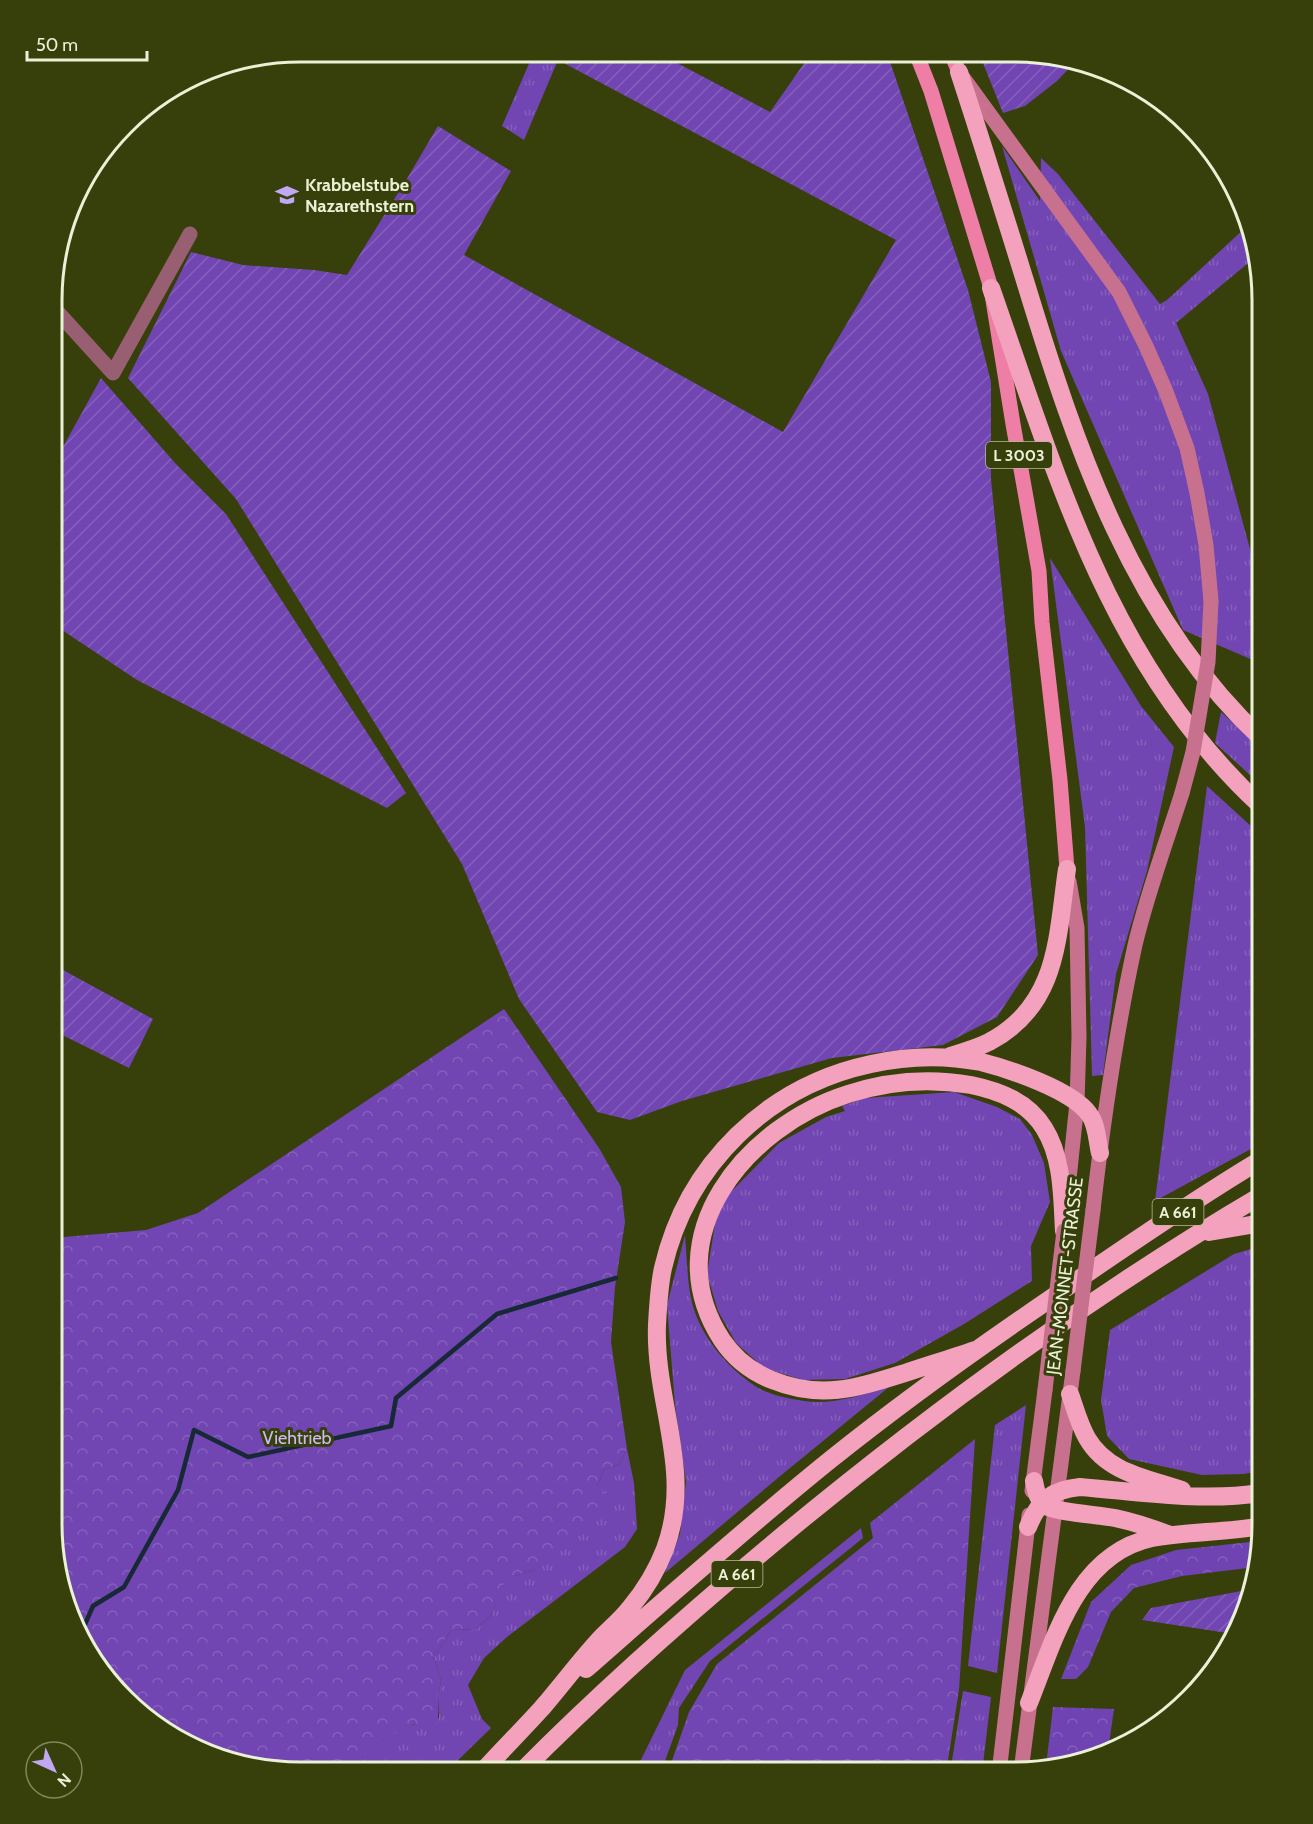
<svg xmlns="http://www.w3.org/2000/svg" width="1313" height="1824" viewBox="0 0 1313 1824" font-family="Cabin,sans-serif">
<defs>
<pattern id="grass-tufts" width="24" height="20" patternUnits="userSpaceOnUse" patternTransform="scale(1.5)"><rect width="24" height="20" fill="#7145b2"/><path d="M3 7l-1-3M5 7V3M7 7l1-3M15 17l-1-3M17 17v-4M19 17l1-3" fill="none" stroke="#8560bc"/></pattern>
<pattern id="forest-crowns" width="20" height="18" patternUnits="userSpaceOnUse" patternTransform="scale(1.5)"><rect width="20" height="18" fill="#7043b2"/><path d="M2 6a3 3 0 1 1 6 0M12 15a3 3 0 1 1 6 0" fill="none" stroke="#855fbc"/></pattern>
<pattern id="park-crowns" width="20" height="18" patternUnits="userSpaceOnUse" patternTransform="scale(1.5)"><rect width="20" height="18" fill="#7145b2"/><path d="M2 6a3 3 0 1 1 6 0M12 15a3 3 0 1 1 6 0" fill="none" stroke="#8560bc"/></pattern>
<pattern id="garden-furrows" width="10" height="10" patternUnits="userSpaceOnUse" patternTransform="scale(1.5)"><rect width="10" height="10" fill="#7145b2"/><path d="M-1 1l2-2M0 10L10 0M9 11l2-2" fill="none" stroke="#8560bc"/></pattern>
</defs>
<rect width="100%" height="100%" fill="#37400b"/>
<path fill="url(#grass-tufts)" d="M534 52H544L558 60 524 140 502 126Z
M1002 146 1040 201 1041 158 1058 174 1160 304 1167 300 1245 228 1253 259 1176 323 1208 394 1250 549 1262 613V664L1183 630 1061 351Z
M1050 558 1141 706 1174 747 1147 871 1116 974 1103 1075 1092 1076 1085 827Z
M1221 712 1262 749V786L1215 743Z
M1207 786 1262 836V1143L1155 1201Z
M954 1092 997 1107 1020 1119 1032 1135 1044 1163 1050 1202 1031 1246 1032 1281 964 1324 895 1363 845 1379 803 1380 764 1368 736 1343 718 1311 707 1274 718 1205 779 1143 826 1117 845 1111 842 1106 865 1098Z
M685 1235C687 1257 687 1282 692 1303 701 1337 727 1367 755 1386 770 1396 799 1401 817 1402 841 1402 866 1394 889 1387L779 1477 665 1573 680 1534 686 1482 675 1405 667 1305Z
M1262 1246 1261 1471 1243 1474 1202 1475 1129 1459 1107 1436 1101 1400 1110 1330 1234 1254Z
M1026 1405 999 1654 997 1673 968 1666 995 1425Z
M627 1449 634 1483 637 1529 625 1547 507 1637 484 1658 468 1685 482 1719 491 1728 447 1771H354C365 1763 371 1751 380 1742 394 1728 421 1722 439 1718L438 1697 441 1681 434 1657 451 1630 477 1629 492 1614 503 1583 514 1576 534 1570 597 1486 604 1470 619 1464Z
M861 1528 863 1538 710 1661 679 1708 678 1725 661 1772H635L685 1670Z
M963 1691 991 1697 982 1773H950Z"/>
<path fill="url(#forest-crowns)" d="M1261 1539 1256 1566 1248 1568 1182 1576 1134 1588 1111 1612 1088 1667 1076 1679H1061L1091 1602 1131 1565 1176 1550 1250 1542Z
M1053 1707 1114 1709 1108 1751 1046 1766Z"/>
<path fill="url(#park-crowns)" d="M504 1009 599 1148 621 1187 625 1222 615 1287 611 1342 627 1449 619 1464 604 1470 597 1486 610 1497V1511L534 1570 514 1576 504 1583 492 1614 477 1629 451 1630 434 1657 441 1681 438 1697V1730L414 1724 405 1728 382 1740 360 1767 354 1771H267L161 1731 112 1688 76 1634 51 1525 52 1238 146 1230 198 1213Z
M975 1439 959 1690 946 1773 668 1772 689 1712 717 1664 873 1538 870 1523Z"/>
<path fill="url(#garden-furrows)" d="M565 52H656L770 112 812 52 887 53 968 290 991 382V479L1038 955 997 1017 943 1045 832 1058 682 1101 630 1120 597 1112 519 999 462 864 236 499 128 378 191 252 243 265 314 270 347 275 408 177 438 126 511 171 464 255 783 432 896 240 558 60Z
M979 53H1046L1076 61 1057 81 1025 106 1003 113Z
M101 378 175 463 226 514 406 793 387 808 137 680 53 624V465Z
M52 964 153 1019 129 1068 52 1030Z
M1252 1589 1249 1605 1234 1634 1142 1620 1151 1608Z"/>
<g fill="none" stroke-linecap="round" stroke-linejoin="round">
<path stroke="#162935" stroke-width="4.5" d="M79 1638 93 1606 124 1587 178 1490 194 1430 248 1457 391 1426 396 1398 497 1314 616 1278"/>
<path stroke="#975f71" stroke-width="15" d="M53 307 113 373 190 234"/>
<path stroke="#c8718f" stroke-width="15" d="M964 79 1119 292 1146 346 1165 389 1187 448 1197 493 1206 545 1211 601
M1067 1198 1077 1103 1079 1037 1077 928 1069 881
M1093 1210C1103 1122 1116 1032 1135 945 1147 894 1166 843 1182 793
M1032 1491 1045 1390
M1021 1771 1073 1371
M999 1773 1029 1515"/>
<path stroke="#ee7ea6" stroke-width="15" d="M916 53 931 91 991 288 1013 424 1039 571 1042 622 1060 780 1067 869
M951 53 959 72"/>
<path stroke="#f3a1bc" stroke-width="18" d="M959 72C982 142 1004 213 1026 284 1076 448 1133 619 1262 739
M991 288C1057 476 1109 666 1262 807
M950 1056C963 1052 977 1048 989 1042 1059 1005 1057 937 1067 869
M1209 1232 1262 1223
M975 1350C952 1358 929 1365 905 1373 857 1388 821 1400 772 1380 752 1372 734 1358 722 1340 654 1236 747 1126 848 1094 888 1081 930 1078 971 1085 1000 1091 1028 1102 1044 1128 1063 1158 1062 1197 1064 1231
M1070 1394C1075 1408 1079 1424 1087 1438 1107 1473 1147 1478 1182 1490
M1034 1481C1036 1490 1037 1500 1046 1506 1055 1512 1101 1515 1115 1518 1134 1522 1152 1528 1170 1535
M1028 1527C1039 1500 1051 1490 1080 1487 1141 1492 1201 1502 1261 1493
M586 1669C667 1598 747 1527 830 1460 901 1403 975 1350 1050 1299 1119 1251 1189 1203 1262 1159
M1029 1703C1054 1641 1076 1554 1152 1538 1188 1531 1225 1533 1261 1526
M482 1772C502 1750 522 1730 542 1708 561 1686 578 1663 598 1641 608 1630 621 1620 630 1608 645 1590 657 1570 665 1549 694 1470 654 1403 657 1325 658 1306 659 1286 663 1268 687 1164 768 1086 871 1064 906 1056 945 1055 981 1062 1009 1069 1072 1090 1089 1114 1097 1124 1097 1141 1100 1153
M521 1772C606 1686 695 1608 788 1531 937 1408 1095 1293 1262 1195"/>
<path stroke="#c8718f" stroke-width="15" d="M1182 793 1193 752 1208 662 1211 601
M1073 1371 1093 1210
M1045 1390 1064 1231"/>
</g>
<defs>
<g id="school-bare" transform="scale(1.8)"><path d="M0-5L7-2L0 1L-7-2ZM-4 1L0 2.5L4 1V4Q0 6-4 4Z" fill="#c0a8f3" stroke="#37400b" stroke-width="2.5" paint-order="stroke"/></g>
</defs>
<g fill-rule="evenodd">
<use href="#school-bare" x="287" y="195"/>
</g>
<g text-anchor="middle" stroke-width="6" stroke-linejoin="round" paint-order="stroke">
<g fill="#37400b" stroke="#b4bc99" stroke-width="1.5">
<rect x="986" y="442" width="66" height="26" rx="4.5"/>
<rect x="1152.5" y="1199" width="51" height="26" rx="4.5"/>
<rect x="711.5" y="1561" width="51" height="26" rx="4.5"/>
</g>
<g font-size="16" font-weight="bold" fill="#eaf1d6">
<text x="1019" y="461">L 3003</text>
<text x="1178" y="1218">A 661</text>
<text x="737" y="1580">A 661</text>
</g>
<g font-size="18" font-weight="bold" fill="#eaf1d6" stroke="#37400b" text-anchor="start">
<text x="305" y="191">Krabbelstube<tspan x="305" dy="21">Nazarethstern</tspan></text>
</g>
<g font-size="18" fill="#eaf1d6" stroke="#37400b">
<text transform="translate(1065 1276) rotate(-83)" y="6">JEAN-MONNET-STRASSE</text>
</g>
<g font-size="18" fill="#ccbbf3" stroke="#37400b">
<text x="297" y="1444">Viehtrieb</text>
</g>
</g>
<path d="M0 0H1313V1824H0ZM300 62H1014A238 238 0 0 1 1252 300V1524A238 238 0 0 1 1014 1762H300A238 238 0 0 1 62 1524V300A238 238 0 0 1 300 62Z" fill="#37400b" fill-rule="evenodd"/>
<path fill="none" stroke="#eaf1d6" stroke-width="3" d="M300 62H1014A238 238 0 0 1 1252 300V1524A238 238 0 0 1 1014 1762H300A238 238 0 0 1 62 1524V300A238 238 0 0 1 300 62Z"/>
<g transform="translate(54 1770) rotate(135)"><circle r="28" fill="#37400b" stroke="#7f875c" stroke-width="1.5"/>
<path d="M0-4.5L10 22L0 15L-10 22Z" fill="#c0a8f3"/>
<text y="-9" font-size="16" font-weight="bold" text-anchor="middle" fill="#eaf1d6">N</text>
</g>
<path d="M27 51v9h120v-9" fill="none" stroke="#eaf1d6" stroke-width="3"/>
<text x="36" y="51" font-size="18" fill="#eaf1d6" stroke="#37400b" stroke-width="4.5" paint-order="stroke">50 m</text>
</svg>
